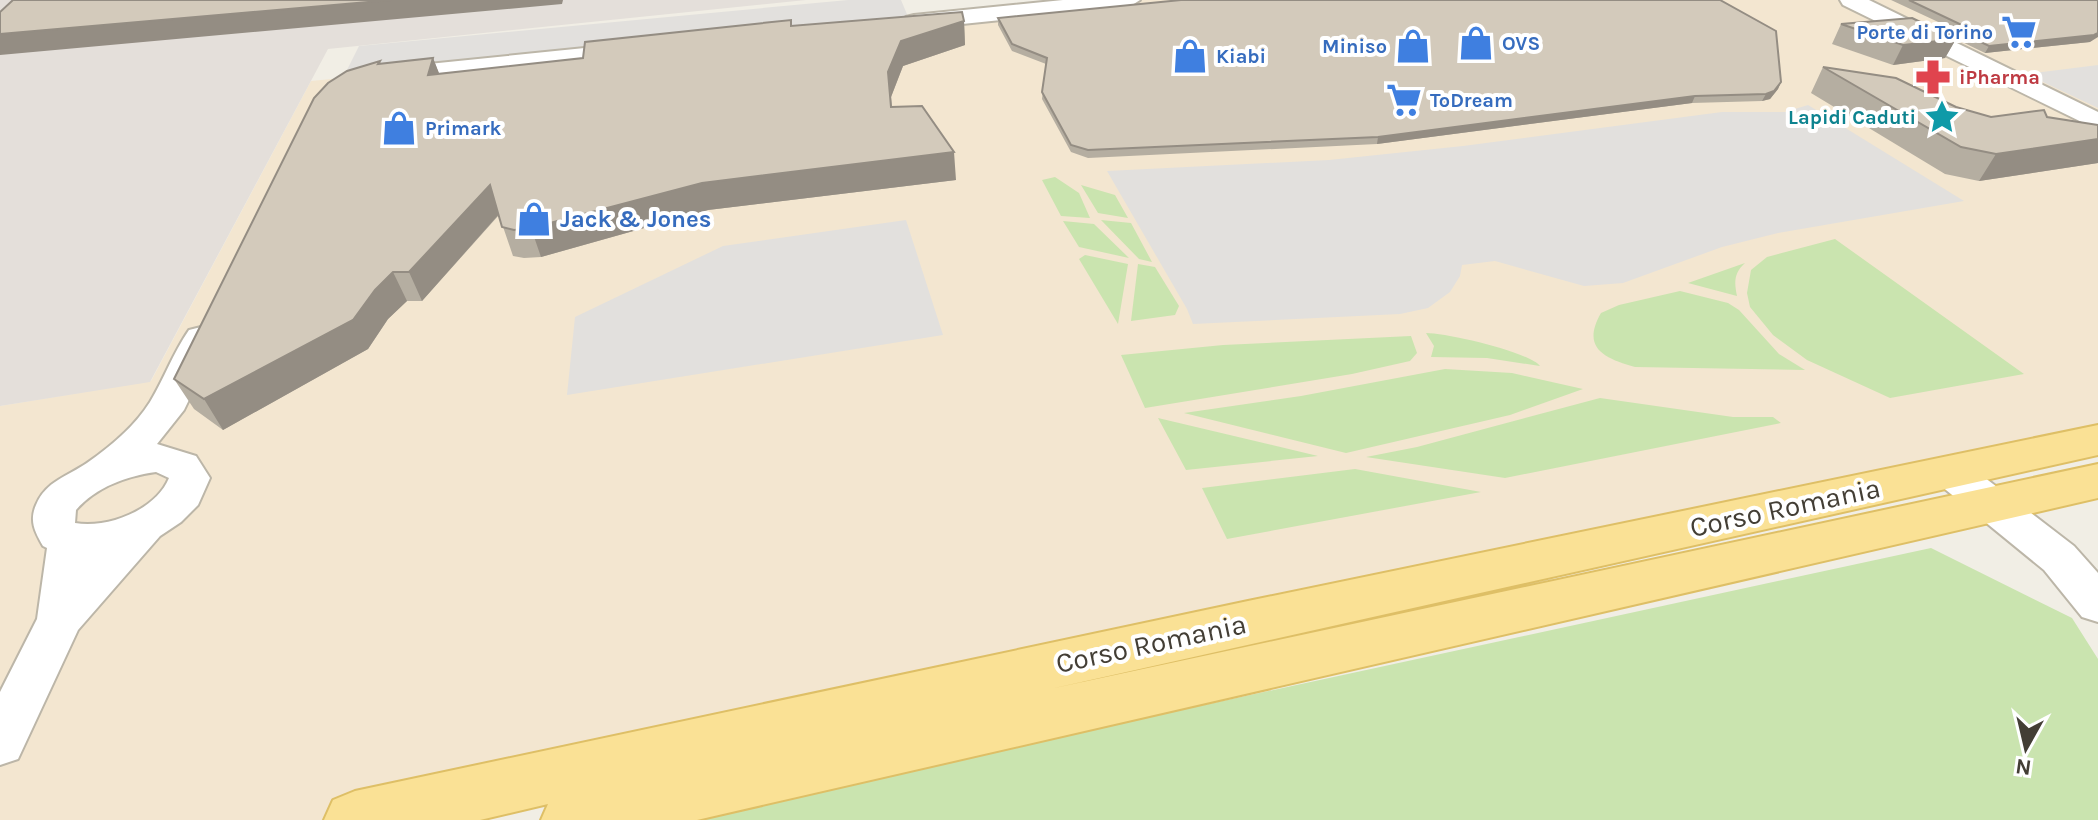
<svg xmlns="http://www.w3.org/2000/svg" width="2098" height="820" viewBox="0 0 2098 820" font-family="Karla,sans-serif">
<rect width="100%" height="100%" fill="#f1eee5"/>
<path fill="#f3e6d0" d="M1130 0H2098V440L351 820H0V406L151 381 311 81Z"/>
<path fill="#e4dfda" d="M0 0H806L328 49 150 382 0 406Z"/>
<path fill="#cae4af" d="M1055 177 1079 193 1090 218 1061 216 1042 180Z
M1081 185 1115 195 1128 218 1098 213Z
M1101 220 1131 223 1152 262 1139 259Z
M1063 221 1094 224 1129 258 1079 247Z
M1835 239 2024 374 1890 398 1807 360 1773 335 1750 307 1747 293 1751 270 1767 257Z
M1085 255 1128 264 1118 324 1079 259Z
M1745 263C1734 273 1734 282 1737 296L1688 283Z
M1138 264 1155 267 1179 306 1175 315 1131 321Z
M1680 291 1728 303 1739 310 1779 354 1805 370 1635 367C1604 358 1581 348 1601 313L1619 305Z
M1426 333C1447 333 1529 352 1540 366L1487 358 1431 357 1434 346Z
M1411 336 1417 353 1410 361 1352 374 1145 408 1121 355 1223 345Z
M1445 369 1512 373 1583 389 1510 415 1346 453 1184 413 1301 396Z
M1600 398 1733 417H1773L1781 423 1505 478 1366 457 1417 447Z
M1158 418 1318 456 1186 470Z
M1355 469 1481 492 1227 539 1202 488Z
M1931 548 2072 618 2098 659V820H672Z"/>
<path fill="#e2e0dd" d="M848 0H901L909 19 345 74 359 46Z
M2098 65V108L2026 74Z
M1808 105 1964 201 1778 233 1722 247 1623 283 1584 286 1495 261 1462 265 1460 276 1450 292 1428 308 1400 314 1193 324 1187 309 1107 171 1329 160 1463 146 1722 112H1785Z
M906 220 943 335 567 395 575 317 723 246Z"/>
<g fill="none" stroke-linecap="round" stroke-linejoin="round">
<g stroke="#bcb6a8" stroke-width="4">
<path id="minor" d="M1063 0H1140L1129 7 914 29 906 27 902 22 906 17 914 15Z
M1840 0H1869L2098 112V130L1843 5Z
M634 43 643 45 646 50 643 55 389 84 380 81 376 76 380 71 389 68Z
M201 327 213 330 219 338 184 410 157 444 196 456 210 478 198 505 181 522 160 536 78 630 18 759 0 765V692L37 619 47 548 43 546C35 532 29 521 36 505 46 481 68 476 87 463 110 447 135 426 150 402 164 379 173 353 189 330ZM156 472 169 478C156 510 107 529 75 523L76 510C96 487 127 476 156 472Z
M1949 457 1963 461 2074 546 2098 573V622L2082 617 2044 570 1935 481 1929 471 1935 461Z"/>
</g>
<g stroke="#debf66" stroke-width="4">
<path id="major" d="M2098 425V455L1050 689 2098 464V498L697 820H541L548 804 480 820H324L333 800 355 791 1248 601Z"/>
</g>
<use href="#minor" fill="#fff" fill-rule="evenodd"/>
<use href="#major" fill="#fae195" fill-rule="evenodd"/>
</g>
<path fill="#b5aea1" d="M1891 0H2098L2090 42 1985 53 1956 39 1945 58 1893 65 1832 44 1841 24 1945 34 1949 27Z
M998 18 1781 82 1778 89 1770 99 1762 101 1692 103 1377 144 1088 158 1071 152 1042 99 1046 64 1012 51 998 25Z
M964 21 965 45 903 66 891 97 892 107 956 180 708 210 541 257 524 258 513 256 499 215 422 301H407L388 319 368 349 223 430 194 409 174 379 380 61 381 64 433 58 439 74 583 58 791 26Z
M1823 67 1991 117H2047L2098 125V163L1979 181 1945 174 1811 93Z"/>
<path fill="#948d83" d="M391 0H563L562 4 0 55V34Z
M964 21 965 45 903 66 891 97 888 72 901 41Z
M2098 33V37L2090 42 1985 53 1989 46Z
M1956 39 1945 58 1893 65 1903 45Z
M433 58 443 83 428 75Z
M1781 82 1778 89 1770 99 1762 101 1766 94Z
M1695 96 1692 103 1377 144 1378 137Z
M2098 139V163L1979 181 1996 154Z
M954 152 956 180 708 210 541 257 531 228 702 183Z
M490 185 500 213 422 301 409 272Z
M393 272 407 301 388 319 368 349 223 430 204 399 375 290Z"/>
<path fill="#d3cabb" stroke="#948d83" stroke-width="2" d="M13 0H391L0 34V12Z
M1181 0H1720L1776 31 1781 82 1774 91 1766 94 1695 96 1378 137 1088 150 1071 145 1042 92 1047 58 1012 44 998 18Z
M1909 0H2098V33L2094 35 1989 46 1949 27 1964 26Z
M962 12 964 21 901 41 888 72 891 107 922 106 954 152 702 183 531 228 514 230 502 227 490 185 409 272H393L375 290 353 320 204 399 174 379 314 98 328 83 347 71 380 61 378 64 433 58 428 75 583 58 585 42 791 20V26Z
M1912 18 1956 39 1903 45 1841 24Z
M1823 67 1896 78 1956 107 1991 117 2044 110 2047 117 2098 125V139L1996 154 1961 147Z"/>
<defs>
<g id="supermarket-bare" transform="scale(2.76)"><path d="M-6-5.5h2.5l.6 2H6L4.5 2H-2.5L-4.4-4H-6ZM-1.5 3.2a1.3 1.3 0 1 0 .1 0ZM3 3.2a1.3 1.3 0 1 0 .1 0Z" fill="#3f7fe0" stroke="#fff" stroke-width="2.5" paint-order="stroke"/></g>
<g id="shop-bare" transform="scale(2.76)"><path d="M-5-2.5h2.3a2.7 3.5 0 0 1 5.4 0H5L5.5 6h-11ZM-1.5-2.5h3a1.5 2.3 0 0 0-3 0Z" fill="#3f7fe0" stroke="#fff" stroke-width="2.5" paint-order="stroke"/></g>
<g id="pharmacy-bare" transform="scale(2.76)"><path d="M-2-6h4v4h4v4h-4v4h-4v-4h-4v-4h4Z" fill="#e0444e" stroke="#fff" stroke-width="2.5" paint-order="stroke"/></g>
<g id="sight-bare" transform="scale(2.76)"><path d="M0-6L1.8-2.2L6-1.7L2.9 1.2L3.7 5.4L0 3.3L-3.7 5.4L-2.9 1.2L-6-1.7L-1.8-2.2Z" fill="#0f9aa8" stroke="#fff" stroke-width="2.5" paint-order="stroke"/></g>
</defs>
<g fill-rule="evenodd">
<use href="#supermarket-bare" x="2019" y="32"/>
<use href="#shop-bare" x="1476" y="43"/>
<use href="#shop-bare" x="1413" y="46"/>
<use href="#shop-bare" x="1190" y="56"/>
<use href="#pharmacy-bare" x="1933" y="77"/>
<use href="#supermarket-bare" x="1404" y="100"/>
<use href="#sight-bare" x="1942" y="117"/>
<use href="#shop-bare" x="399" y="128"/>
<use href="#shop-bare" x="534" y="219"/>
</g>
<g text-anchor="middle" stroke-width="8" stroke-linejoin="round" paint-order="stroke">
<g font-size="20" font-weight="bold" fill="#366cbe" stroke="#fff" text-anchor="start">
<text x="1993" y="39" text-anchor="end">Porte di Torino</text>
<text x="1502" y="50">OVS</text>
<text x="1387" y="53" text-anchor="end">Miniso</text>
<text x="1216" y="63">Kiabi</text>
<text x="1430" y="107">ToDream</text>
<text x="425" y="135">Primark</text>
</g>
<g font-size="20" font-weight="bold" fill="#be3a42" stroke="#fff" text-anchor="start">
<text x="1959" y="84">iPharma</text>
</g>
<g font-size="20" font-weight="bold" fill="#0d838f" stroke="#fff" text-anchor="end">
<text x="1916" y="124">Lapidi Caduti</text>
</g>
<g font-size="24" font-weight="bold" fill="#366cbe" stroke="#fff" text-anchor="start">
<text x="560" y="227">Jack &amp; Jones</text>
</g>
<g font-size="28" fill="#433e35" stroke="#fff">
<text transform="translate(1785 507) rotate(-12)" y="10">Corso Romania</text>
<text transform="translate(1151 643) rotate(-12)" y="10">Corso Romania</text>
</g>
</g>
<g transform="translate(2026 748) rotate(188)" stroke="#ffffff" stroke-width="6" paint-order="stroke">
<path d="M0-6L14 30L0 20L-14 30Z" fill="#433e35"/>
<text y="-12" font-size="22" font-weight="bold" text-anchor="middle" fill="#433e35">N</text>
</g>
</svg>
